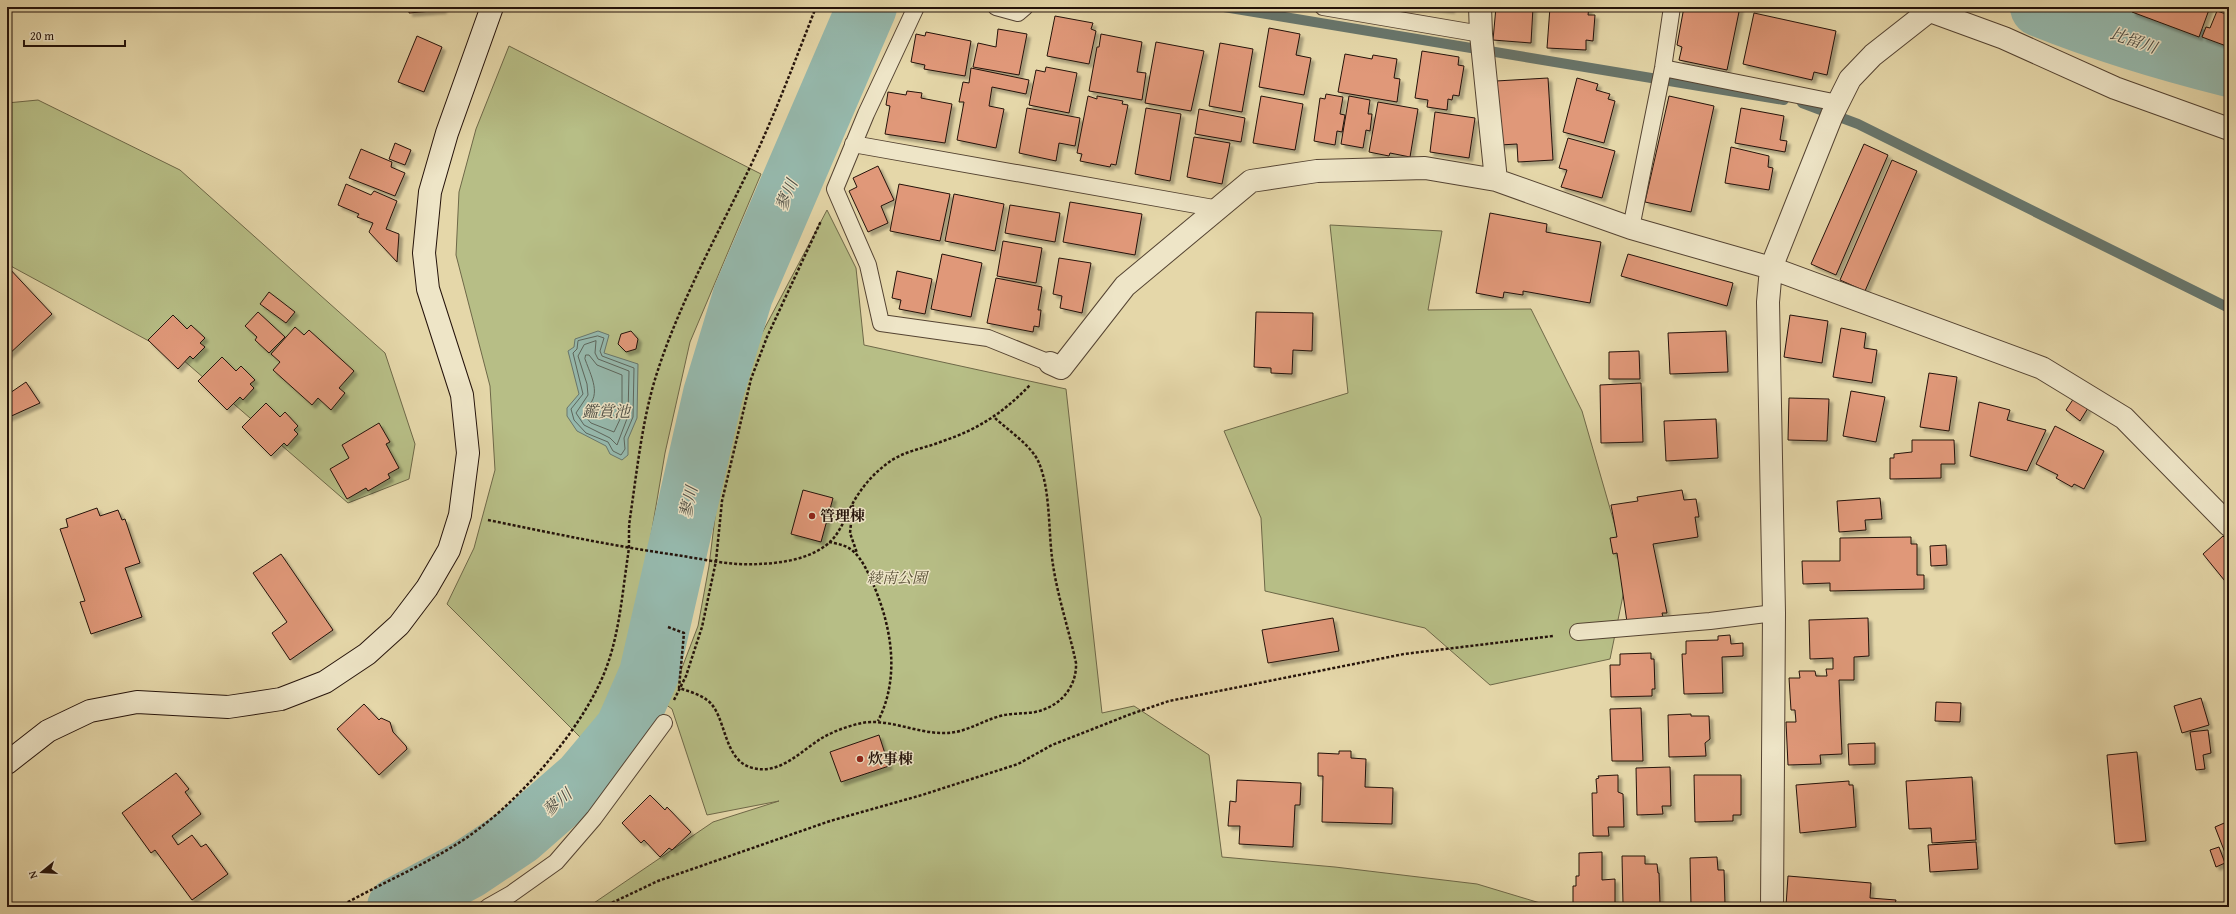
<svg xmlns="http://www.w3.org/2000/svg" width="2236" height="914" viewBox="0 0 2236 914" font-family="'Gentium Book Plus','Noto Serif JP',serif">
<defs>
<filter id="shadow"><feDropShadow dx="3.5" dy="3.5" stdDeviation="1" flood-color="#0004"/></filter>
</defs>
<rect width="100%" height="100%" fill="#e5d7a9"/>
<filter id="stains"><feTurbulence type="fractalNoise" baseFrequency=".005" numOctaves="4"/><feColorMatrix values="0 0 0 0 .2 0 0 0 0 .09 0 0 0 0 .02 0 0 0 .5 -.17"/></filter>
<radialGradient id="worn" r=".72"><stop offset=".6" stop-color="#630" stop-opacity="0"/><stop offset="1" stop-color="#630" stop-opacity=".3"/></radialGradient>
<path fill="#b7be86" stroke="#6e6848" d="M509 46 761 174 690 342 665 453 639 606 625 675 607 709 582 739 447 604 474 548 495 470 490 386 456 255 459 192 476 129Z
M38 100 180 170 385 353 415 444 409 479 348 503 182 359 7 264V103Z
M827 210 856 268 864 345 1066 389 1102 713 1134 706 1209 755 1222 857 1335 867 1477 884 1540 903 1541 907H588L713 822 779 801 707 815 672 709 665 704 675 686 698 626 709 566 717 501 746 376 761 335Z
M1330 225 1442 231 1428 310 1531 309 1582 411 1628 571 1610 659 1490 685 1425 628 1265 591 1261 518 1224 431 1348 393Z"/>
<path fill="#96b9ad" stroke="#68766c" d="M598 331 609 335 604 353 638 364 637 418 628 439V455L622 460 610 454 606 446 577 431 567 416V408L579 394 568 351 574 347 575 339Z"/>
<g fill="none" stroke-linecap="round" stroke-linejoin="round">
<path stroke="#5d665c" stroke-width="1" d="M598 336 604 338 600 351 602 356 634 368 633 417 624 438 625 449 621 455 613 451 608 442 586 433 574 420 571 409 583 394 573 353 577 349 578 341Z
M596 341 595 353 598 359 629 371 628 416 617 445 610 438 584 425 576 413 588 395 587 384 578 356 584 345Z
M586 355H589L597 365 622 375V415L614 432 591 423 583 414C585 409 590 406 592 401 599 389 589 371 585 359Z"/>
<path stroke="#68766c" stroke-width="10" d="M1224 7 1784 100
M1802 103 1858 124 2229 308"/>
<path stroke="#96b9ad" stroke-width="60" d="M2040 7C2102 32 2165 51 2229 67
M397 907 468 869 519 835 583 779 625 729 649 674 713 394 743 295 867 7"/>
</g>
<path fill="#e09879" stroke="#24120a" filter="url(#shadow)" d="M409 7H443V10L409 13Z
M1430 7H1451V10Z
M1496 7H1533L1531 43 1493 40Z
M1550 7H1589L1588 15H1595L1593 41 1586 40V50L1547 48Z
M1684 7H1740L1727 70 1679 60 1682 47 1677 45Z
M2134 7H2210L2199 37 2132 12Z
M2217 11 2229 15V47L2202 37 2206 27 2210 28Z
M1754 13 1836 31 1827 75 1814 72 1812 80 1743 64Z
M1055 16 1093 23 1091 29 1096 31 1089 64 1047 56Z
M1269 28 1300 34 1296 55 1311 58 1304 95 1259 87Z
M998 29 1027 34 1019 75 973 67 978 43 996 47Z
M926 32 971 41 965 76 924 69 925 65 911 62 916 34 925 36Z
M1101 34 1142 42 1137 72 1146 73 1142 100 1089 91 1097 47H1099Z
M417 36 442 47 424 92 398 82Z
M1156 42 1204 51 1191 111 1145 103Z
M1220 43 1253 49 1242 112 1209 106Z
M1422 51 1459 57 1458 65 1464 66 1459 96 1453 95 1452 100 1448 99 1447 110 1427 107 1428 100 1415 98Z
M1345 54 1372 59 1373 55 1397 59 1394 78 1400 79 1397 102 1338 92Z
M1046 67 1077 73 1069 113 1029 105 1036 70 1045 72Z
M971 68 1029 80 1026 94 992 87 989 106 1004 109 996 148 957 140 964 102H959L963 82 969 83Z
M1548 78 1553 160 1518 162 1517 144 1500 145 1496 81Z
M1577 78 1598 84 1596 90 1610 94 1608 99 1615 101 1604 143 1563 132Z
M907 91 922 93 921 98 952 104 945 143 885 134 890 106 886 105 888 92 906 95Z
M1326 94 1343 97 1340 114 1345 115 1342 132 1337 131 1335 145 1314 141 1320 98 1325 99Z
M1088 96 1097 99V96L1123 101 1122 104 1128 105 1116 165 1111 164 1110 167 1080 161 1082 154 1077 153Z
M1261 96 1303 104 1295 150 1253 143Z
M1349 96 1370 100 1368 114H1372L1370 131 1366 130 1363 148 1341 144Z
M1669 96 1714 106 1691 212 1645 202Z
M1378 102 1418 109 1410 157 1390 153 1389 156 1369 152Z
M1027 108 1080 118 1075 146 1059 143 1056 161 1019 153Z
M1146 108 1181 114 1170 181 1135 174Z
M1741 108 1784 116 1780 140 1787 141 1785 152 1735 143Z
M1199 109 1245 118 1241 142 1195 134Z
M1435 112 1475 118 1469 158 1430 152Z
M1194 137 1230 143 1222 184 1187 177Z
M1568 138 1615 151 1602 198 1561 187 1567 170 1559 168Z
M395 143 411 150 405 165 389 159Z
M1864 144 1888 155 1836 275 1811 264Z
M1731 147 1769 156 1768 167 1773 168 1769 190 1725 183Z
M361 149 392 162 391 167 405 173 395 196 349 178Z
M1892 160 1917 171 1865 291 1840 280Z
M878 166 894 200 881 206 888 223 868 232 849 191 857 187 853 178Z
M346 184 371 195 374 191 397 201 386 229 399 234 397 262 369 232 373 223 357 217 359 214 338 205Z
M899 184 950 194 940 241 890 231Z
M954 194 1004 204 995 251 945 241Z
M1070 202 1142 214 1135 255 1063 242Z
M1010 205 1060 213 1055 242 1005 233Z
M1490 213 1547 224 1546 232 1601 242 1590 303 1523 291V295L1504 292 1503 298 1476 293Z
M1003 241 1042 248 1036 283 997 276Z
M942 254 982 263 971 317 931 309Z
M1628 254 1733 283 1727 306 1621 276Z
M1059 258 1091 263 1082 313 1060 308 1062 296 1053 294Z
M7 266 52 314 7 356Z
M897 271 932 279 925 314 899 309 901 300 892 298Z
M996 278 1042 287 1038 310H1041L1039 327 1034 326 1033 332 987 323Z
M269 292 295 312 286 323 260 304Z
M258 312 285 337 269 353 255 340 257 337 245 326Z
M1256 312 1313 313 1312 351 1293 350 1292 374 1271 373V368L1254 367Z
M173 315 187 329 191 325 205 338 200 343 205 347 193 359 190 356 178 369 148 340Z
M1790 315 1828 321 1822 363 1784 357Z
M295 327 304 335 309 330 354 371 339 388 345 393 331 410 318 398 312 405 273 370 280 362 271 354Z
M1841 328 1866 333 1864 348 1877 350 1872 383 1833 377Z
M631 331 638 339 636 349 626 352 618 344 621 334Z
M1726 331 1728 372 1670 374 1668 333Z
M1639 351 1640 379H1609V352Z
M222 357 236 371 241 366 255 380 250 384 254 388 243 400 240 397 227 410 198 381Z
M1929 373 1957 377 1949 431 1920 427Z
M26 382 40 403 7 418V395Z
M1641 383 1643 442 1601 443 1600 385Z
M1851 391 1885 397 1876 442 1843 436Z
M1789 398 1829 399 1827 441 1788 440Z
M2074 398 2088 408 2080 421 2066 410Z
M1979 402 2010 410 2007 420 2046 430 2027 471 1970 456Z
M266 403 280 417 285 412 298 426 294 430 298 434 287 446 284 443 271 456 242 427Z
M1716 419 1718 458 1666 461 1664 421Z
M379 423 390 442 386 444 399 468 388 474 390 478 368 491 366 488 347 499 330 469 349 458 342 445Z
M2055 426 2104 451 2084 489 2074 484 2072 487 2056 478 2058 475 2036 464Z
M1912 440H1954L1955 464H1941V478L1890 479V458H1894V454L1912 452Z
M803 490 833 498 821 542 791 534Z
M1682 490 1684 500 1696 499 1699 517H1695L1698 537 1653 544 1667 613H1662L1663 617 1627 622 1617 553 1613 554 1610 538 1617 537 1611 505 1638 501 1637 497Z
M1880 498 1882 519 1865 520 1866 530 1839 532 1837 501Z
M97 508 100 516 118 510 122 520 125 519 140 563 125 568 142 617 91 634 80 602 85 601 60 529 68 527 66 519Z
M2223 536 2229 542V586L2203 554Z
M1911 537V544H1917V575H1924V589L1830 591V583L1803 584 1802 561H1840V538Z
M1946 545 1947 565 1931 566 1930 546Z
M281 554 333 630 290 660 272 633 287 622 253 573Z
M1333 618 1339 651 1268 663 1262 630Z
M1868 618 1869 656 1854 657V680H1839L1842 754 1820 755 1821 764 1788 765 1786 722H1796L1795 710H1791L1789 678H1800L1799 671H1815L1816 676H1827L1826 669H1833V658L1810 659 1809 620Z
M1730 635 1731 644 1743 643V656L1722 657 1723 693 1684 694 1682 654H1686V641L1718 640V636Z
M1651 653V659H1654L1655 689H1652V696L1611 697 1610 665H1620V654Z
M2201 698 2209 725 2182 733 2174 706Z
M1936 702 1961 703 1960 722 1935 721Z
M364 704 379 720 381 718 390 722 393 732 406 746 407 749 379 775 337 729Z
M1641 708 1643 761H1612L1610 709Z
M1691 714V716H1709L1710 739 1705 743 1706 756 1669 757 1668 715Z
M2208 730 2211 753 2203 755 2205 769 2196 770 2190 732Z
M879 735 889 766 841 782 830 752Z
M1875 743V764L1849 765 1848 744Z
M1339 751H1351V758L1366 759 1365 787 1393 788 1392 824 1322 822 1323 776H1318V753L1339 754Z
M2137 752 2146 841 2115 844 2107 755Z
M1670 767 1671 806H1662L1663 814 1637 815 1636 768Z
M176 773 189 789 185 792 201 814 172 836 178 845 192 835 201 847 206 844 228 874 192 900 155 850 151 853 122 813Z
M1618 775V792L1623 794 1624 827H1608L1609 836H1593L1592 793H1597L1596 779 1599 778 1598 776Z
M1694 775H1741V815H1733V821L1695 822Z
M1972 777 1976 840 1932 843 1931 828 1909 829 1906 781Z
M1237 780 1301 783 1300 805H1295L1293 847 1239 844 1240 826H1228L1230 801 1236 802Z
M1849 781V785H1853L1856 827 1800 833 1796 785Z
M650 795 665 810 667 807 691 832 672 850 669 848 660 857 644 840 641 843 622 823Z
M2229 821V863L2215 827Z
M1976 842 1978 869 1930 872 1928 845Z
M2219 847 2225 863 2216 867 2210 850Z
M1602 852V880L1615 879V903L1573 904V886H1576V876H1579V853Z
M1622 856H1645V864H1657L1658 873H1659L1660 904H1623Z
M1717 857 1718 870H1724L1725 904 1691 905 1690 858Z
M1788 876 1871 883 1870 898 1896 900 1895 904 1902 905 1901 907 1786 906Z"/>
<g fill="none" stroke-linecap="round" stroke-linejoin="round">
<g stroke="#544332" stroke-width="18">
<path id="lane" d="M916 7 866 114 835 189 868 265 881 323 988 338 1050 363
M996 7 1018 13 1025 7
M1323 7 1481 34
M1663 68 1838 103
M853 144 1219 209
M1631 228 1663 68 1672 7
M1578 632 1710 621 1774 613
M488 907 511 894 556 862 594 818 664 723"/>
</g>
<g stroke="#544332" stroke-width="24">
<path id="street" d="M1480 7 1481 34 1496 180
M1919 7 2004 38 2115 88 2229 129
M1050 363 1061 368 1125 286 1251 181 1317 171 1425 168 1496 180 1631 228 1771 268 2042 368 2124 418 2229 525
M1772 907 1774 613 1768 302 1771 268 1832 115 1850 79 1873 55 1934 7"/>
</g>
<g stroke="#24120a" stroke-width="24">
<path id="secondary" d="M7 763 48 731 90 711 137 702 228 707 281 699 325 682 367 654 399 625 427 588 449 550 460 515 468 453 462 395 428 289 424 253 430 192 447 133 492 7"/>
</g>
<path stroke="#24120a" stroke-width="2.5" stroke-dasharray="3 2" stroke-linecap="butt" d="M853 505 850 533 857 553
M488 520C551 533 613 546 676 555 703 559 732 566 759 564 783 563 810 559 829 543 841 532 846 515 854 501 864 484 876 471 892 460 908 450 926 448 943 441 979 429 1004 412 1030 385
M829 542C838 544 847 545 854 552 863 560 869 575 874 586 892 629 900 678 878 721
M668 627 684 633 679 688C688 691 699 694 707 700 727 714 722 761 753 768 780 775 801 751 822 738 834 731 848 726 862 723 887 718 916 733 942 733 964 734 979 722 1000 716 1012 713 1023 714 1035 712 1060 707 1077 687 1076 663 1069 630 1058 598 1053 565 1048 533 1051 492 1039 463 1033 447 1008 430 995 418
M674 700 686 676 702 627 716 561 722 501 751 379 767 337 821 221
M339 907C378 885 420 867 457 844 512 810 578 735 603 676 619 639 622 595 628 555 630 543 628 530 630 518 637 471 642 421 656 376 679 303 718 234 751 165 775 114 795 61 816 7
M603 907 658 881 830 821 922 795 1018 764 1052 745 1131 714 1169 701 1404 654 1553 636"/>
<use href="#lane" stroke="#eee5c7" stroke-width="16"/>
<use href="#street" stroke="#eee5c7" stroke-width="22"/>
<use href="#secondary" stroke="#eee5c7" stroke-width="22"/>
</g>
<g fill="#8f2418" stroke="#eee5c7" stroke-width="1.5">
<circle cx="812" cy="516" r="4"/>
<circle cx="860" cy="759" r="4"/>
</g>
<g text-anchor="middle" stroke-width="3" stroke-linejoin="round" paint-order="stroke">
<g font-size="15" font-weight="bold" fill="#24120a" stroke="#eee5c7" text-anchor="start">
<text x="820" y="521">管理棟</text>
<text x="868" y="764">炊事棟</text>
</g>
<g font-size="15" font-style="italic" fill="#574e35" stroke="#eee5c7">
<text x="897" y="583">綾南公園</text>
</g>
<g font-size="16" font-style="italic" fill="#4c4c43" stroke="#eee5c7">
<text transform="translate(2134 40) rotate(19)" y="6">比留川</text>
<text transform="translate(786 195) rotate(-67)" y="6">蓼川</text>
<text x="606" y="417">鑑賞池</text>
<text transform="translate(688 502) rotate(-77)" y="6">蓼川</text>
<text transform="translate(557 802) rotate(-41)" y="6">蓼川</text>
</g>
</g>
<rect width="2236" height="914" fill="none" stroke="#e5d7a9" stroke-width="24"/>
<rect x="8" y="8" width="2220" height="898" fill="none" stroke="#24120a" stroke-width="2"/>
<rect x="12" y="12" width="2212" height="890" fill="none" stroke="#24120a"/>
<g transform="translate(42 872) rotate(252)" stroke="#eee5c7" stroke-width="3" paint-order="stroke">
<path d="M0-3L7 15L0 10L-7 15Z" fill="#24120a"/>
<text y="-6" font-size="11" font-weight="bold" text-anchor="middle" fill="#24120a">N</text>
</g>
<path d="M24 40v6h101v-6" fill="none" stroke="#24120a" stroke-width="2"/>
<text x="30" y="40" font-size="12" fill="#24120a" stroke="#eee5c7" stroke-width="3" paint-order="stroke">20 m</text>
<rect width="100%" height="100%" filter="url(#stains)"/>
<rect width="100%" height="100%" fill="url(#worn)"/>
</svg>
